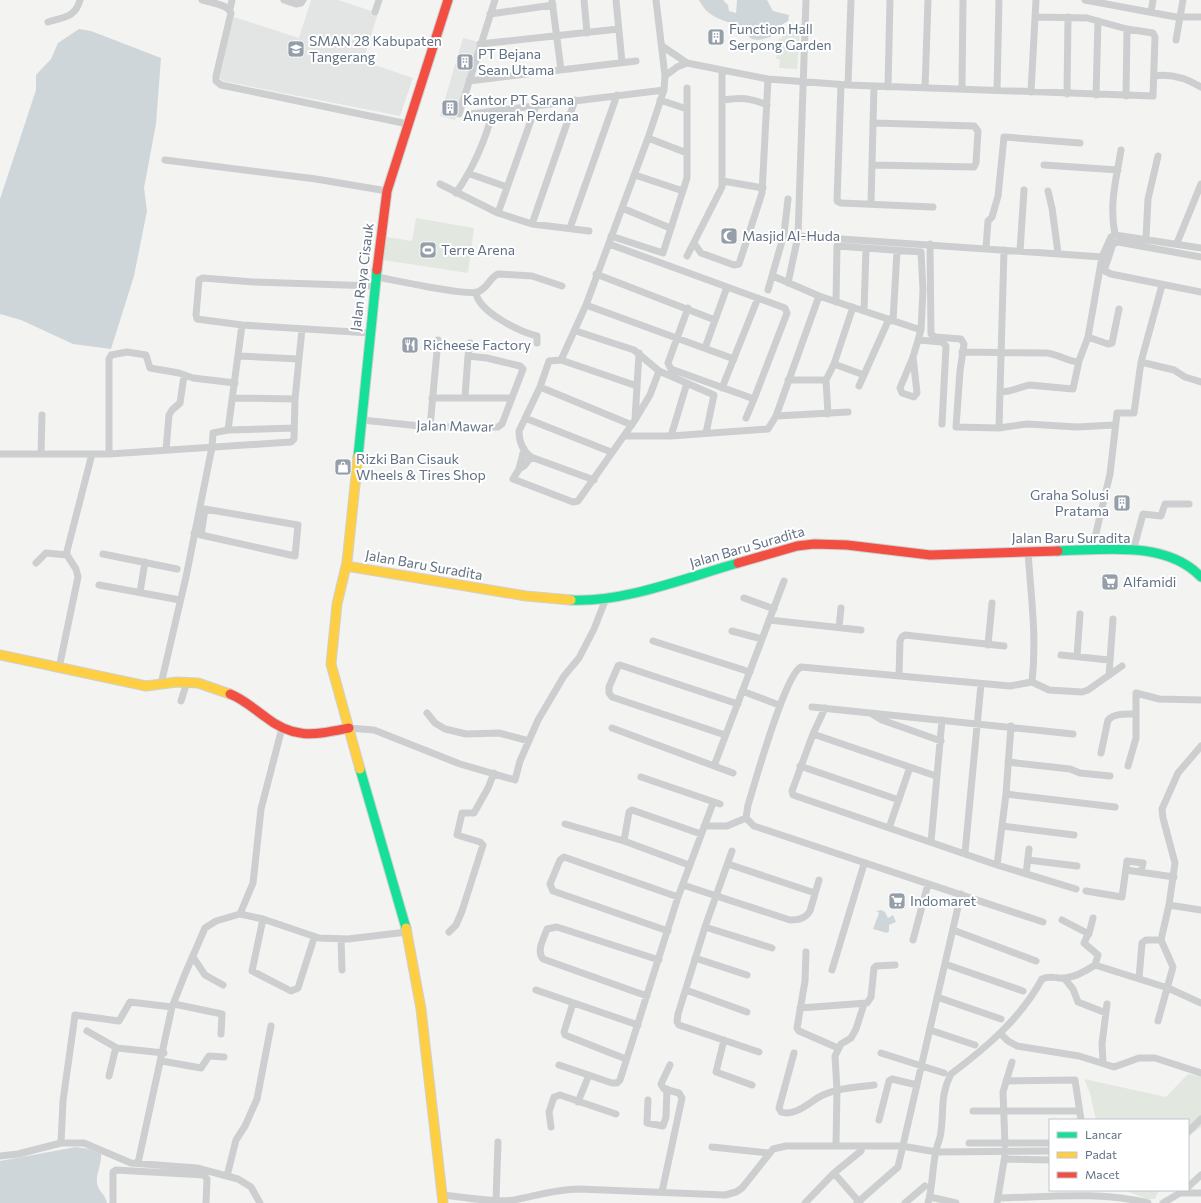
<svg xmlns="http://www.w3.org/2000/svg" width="1201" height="1203" viewBox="0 0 1201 1203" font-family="Commissioner,sans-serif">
<rect width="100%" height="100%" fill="#f3f4f1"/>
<path fill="#e3e5e4" d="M311 0H338L378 13 363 61 413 78 400 116 223 81 216 75 234 17 299 38Z
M463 38 479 42 455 120 440 116Z"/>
<path fill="#e2e7df" d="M782 32H800L797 69 779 68 780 59H776L779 39 782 38Z
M416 218 474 228 468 273 383 260 386 237 412 241Z
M1188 1074 1201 1076V1127L1188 1137V1120H1096L1090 1093 1084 1079 1166 1097Z
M1124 1190H1159L1155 1199H1147Z"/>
<path fill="#cfd6d9" d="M699 0H723L728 5 729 11 736 13 737 0H767L773 11 789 15 788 21 771 31V37L759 40 752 39C748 37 747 32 743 30 727 18 710 22 699 0Z
M79 29 91 31 161 58 156 124 144 188 147 211 134 276 111 349 73 344 21 320 0 314V199L36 90V75L51 59 58 43Z
M881 910 885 912 888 918 893 915 896 922 889 925V931L887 933 873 929 879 913 876 911Z
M76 1147 89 1149 101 1154C102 1164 96 1173 97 1183 98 1191 106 1195 107 1203H0V1161Z"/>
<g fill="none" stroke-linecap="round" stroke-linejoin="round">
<g stroke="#ced1d1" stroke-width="11">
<path id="fast" d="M358 457 377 270
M1058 551C1104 550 1166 540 1201 577
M571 600C623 603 688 577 738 563
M360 769 406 928"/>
</g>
<g stroke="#ced1d1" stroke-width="11">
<path id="slow" d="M358 457 347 562 337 604 331 664 360 769
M346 566 526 596 571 600
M0 655 146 686 177 682 198 683 230 694
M406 928 421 1009 443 1203"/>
</g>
<g stroke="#ced1d1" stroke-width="11">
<path id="jam" d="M377 270 387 191 448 0
M738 563 797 546 814 544 847 545 930 555 1058 551
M230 694C243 699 253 708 264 716 294 740 314 735 349 728"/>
</g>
<path stroke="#cdcecf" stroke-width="7" d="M202 0C211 3 228 4 231 13L216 76V81L221 85 408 124
M284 0 296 4 301 3 303 0
M552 0 561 70
M584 0 587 33
M616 0 622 62
M1085 0 1176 17H1201
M230 9 232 0
M375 12 379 0
M1151 12 1153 0
M490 14 553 5
M48 22C64 17 75 18 80 0
M1176 40 1183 0
M480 44 618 29
M662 46 687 63 768 79 848 85 1153 96 1155 37 1153 33 1127 29 1087 18 1036 17
M665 76 677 67 687 63
M1154 76C1171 73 1186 78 1201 87
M469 81 636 61
M841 85 837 201 841 203 933 207
M848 85 851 0
M888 87 890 0
M925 88 928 0
M962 89 963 0
M997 90 999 0
M1031 92 1036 0
M1067 94 1068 17
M1096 95 1098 21
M1126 96 1127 29
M660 100 687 109
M723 100C740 97 751 98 767 105
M459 114 495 0
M470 114 664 90
M648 138 687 153
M165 160 316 179 387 191
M872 165 974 167 976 163 978 131 974 126 874 123
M1044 165 1118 170
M470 174 507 187
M635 175 683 191
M723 181 763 188
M440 184 498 213 532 224 589 231
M1048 191 1052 208 1058 253
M456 193C474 167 485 142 493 111
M871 204 874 86
M622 208 670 228
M498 213 536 106
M532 224 575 100
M570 228 617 95
M1115 235C1109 203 1116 181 1121 150
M611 236 663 253 687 178V88
M798 236 1102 257 1111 237 1115 235 1201 248
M1146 238 1148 199 1158 156
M694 243 701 253 734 265 739 264 762 193 768 79
M1177 243 1201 184
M609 244 785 308 787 313 754 399 671 369 668 363 688 308
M930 244 931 334 935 337 961 339 964 344 960 371 956 427 999 428 1027 424 1077 427 1114 425
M986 248 988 221 992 217 998 196 1004 137 1080 143
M1020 251 1024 190
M687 256 722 187V70
M1201 257 1118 242 1113 244 1105 268V271L1111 274 1201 292
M596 274 715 320
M773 276 819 296 921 330
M377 277C394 280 466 296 478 292 489 287 489 278 498 274L532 276 562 286
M788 283 798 236 806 0
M768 290 784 234 788 199
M476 292C477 311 520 332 537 336V343
M836 302 837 246 921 252 923 290 921 330 913 357 900 388 902 393 914 397 917 393 913 357
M586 305 734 359
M864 311 866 249
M893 321 897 251
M576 331 634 350 659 371 714 395 706 433
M370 333 242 325 197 319 196 315 199 280 203 278 253 282 375 286
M1088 337 1108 344 1112 343 1119 309
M918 340 942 342 946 346 942 424
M705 348 727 287
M962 352 1047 353C1057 354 1074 364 1079 361L1088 337 1102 257 1108 258
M239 356 298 359
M468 356 470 343
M561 360 586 305 648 138 664 90 665 76 656 0
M1141 362 1174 370 1185 377 1201 382
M834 364 864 375
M788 380H826
M859 386 889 319
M540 387 632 425
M722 388 758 298
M1001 392 1009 391 1029 385 1073 389 1079 361
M233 398 295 399
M432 398H512
M828 414 826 380 834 364 853 307
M776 416 848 412
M525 418 611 452
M746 418 754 399
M362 420 430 427H498L502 424 523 369 520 366 487 358 468 356 465 397
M635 420 650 395 659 371
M430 427 438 340
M999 428 1004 250
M228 430 242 325
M624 436H671L768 429 776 416 819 296
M671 436 687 383
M524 449 519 469 513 479 573 502 578 501 635 420 639 353
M166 450 169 415 172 410 180 403 184 376
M0 454H109L291 442 294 439 295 399 302 329
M41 454 42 415
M109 454V359L111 355 127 352 146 355 150 368 179 373 193 378 235 383
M519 469 524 466 531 457
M594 480 531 457C523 451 519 441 519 431L540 387 549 361 561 360 637 386
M194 533 201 535 295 556 298 525 205 509 201 535
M1092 550 1110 474 1117 413H1134L1141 362 1162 285
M1133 551 1143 514 1161 516 1165 504H1189
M1028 552C1031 597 1037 637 1032 682
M103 554 177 569
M36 563 46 553 67 555
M99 585 180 600
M140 592 145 562
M744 598 774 609
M769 620 861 630
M839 627 841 608
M732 631 762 639
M653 641 750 672
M988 645 992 603
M1061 655 1109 660
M1077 656 1080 614
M59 668 78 577 76 569 67 555V551L92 454
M1109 675 1113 619
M899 676 900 641 902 637 905 635 1004 646
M161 684 186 577 212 447 213 433 228 430 294 428
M742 691 779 705
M181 701 187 682
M812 707 1073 734
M825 708 813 734 792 791 793 795 997 865 1076 889
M427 713 435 723 445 729 466 734 499 733 529 741
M872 714 882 720 941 741
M349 728 374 730 460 764 515 780 520 761 538 720 564 676 579 658 594 629 605 601
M612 728 733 773
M813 734 936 776
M725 735 612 697 609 693V687L618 666 620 665 738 704
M1101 753 1108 720C1115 713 1125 714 1135 714
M1008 762 1070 769 1080 773 1110 776
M714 766 784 581
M800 766 899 800
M1128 766 1136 738V693L1159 699 1201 700
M641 777 720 804
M1006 794 1115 807
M565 824 624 841 689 865
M704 826H727L746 818
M1002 826 1074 835
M889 828 910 767
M624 841 629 812 632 810 701 834
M931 842 942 720
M732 851 705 927 678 1014 677 1022 679 1025 759 1052
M965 853 981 684
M1028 860 1077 866
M728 864 815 893
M997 865 1006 794 1011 726
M1126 870 1174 877
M1026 874 1029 849
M683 885 790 920C798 920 805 919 810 911L819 880
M1086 891 1122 897 1127 861 1143 863 1141 872
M1169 905 1201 910
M240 914 263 919 319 938 348 939 407 932
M1093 918 1090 930 1084 943 1098 955 1095 965
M263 919 252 971 291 991 298 988 314 938
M1062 920 1089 934
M1043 922 754 826 746 818 748 805C755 783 785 674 801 667L1010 686 1032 682 1049 690 1082 692 1088 690 1122 666
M705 927 772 948
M953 930 1036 961
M668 931 553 891 550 884 560 860 564 857 678 897
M449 932 456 925 462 911 483 845 480 842 457 835 462 813H474L488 788 494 773
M341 939 342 970
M913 940 928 884
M806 952 805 981 797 1028 799 1031 838 1048
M193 957 205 975 223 985
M695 958 747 975
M945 964 1023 991
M832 970 864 864
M1064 978 1073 989 1078 1002 1106 1013
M1139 978 1142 943 1146 940H1161
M536 990 638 1025
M686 990 747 1012
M647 996 543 959C536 951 544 938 547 929L557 927 659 960
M937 997 1001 1019
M573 1003 564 1032 565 1035 626 1059
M174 1004 222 1014 221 1034
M800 1008 867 1003 871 997 874 968 876 966 895 965
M1158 1021 1173 967 1161 940 1169 905 1175 863 1163 818 1162 809 1178 773 1201 746
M930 1030 975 1045
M87 1031 117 1048 164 1053
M1001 1034 1008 1041 1017 1046 1079 1056 1114 1067 1139 1058H1155L1201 1073
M724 1040 716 1072 752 1085
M794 1053 779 1108 781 1112C796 1117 810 1101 823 1095 838 1088 857 1087 874 1085
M881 1053 944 1073
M162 1061 201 1068 209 1056 224 1057
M1103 1062 1102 1044 1107 1004
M559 1065 612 1083H617L620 1080 678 897 713 803
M109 1076 115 1051 117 1048
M1006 1081 1075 1080 1081 1120
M648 1100 647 1123 663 1126 666 1117 667 1089
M578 1102 589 1075
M973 1111H1079
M879 1120 889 1081 892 1079 917 1085
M551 1127 549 1112 554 1097 560 1095 616 1114
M1188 1132 1201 1119
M61 1143 63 1101 75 1015 119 1021 130 1002 172 1007
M969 1143H1050
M836 1144 837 1090 835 1056 841 1044 851 1038 856 1029 864 1004
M1005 1145 1003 1092 1012 1062
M712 1147 768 1153
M0 1156 18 1154 61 1143H84L131 1163 197 1168 238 1179 251 1187 260 1203
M1005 1159 1050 1160
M138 1163 172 1007 185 974 205 928 216 921 240 914 253 883 261 809 282 728
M834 1173 860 1203
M227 1176 236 1140 245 1126 257 1099 271 1026
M1188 1187 1201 1175
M662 1192 682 1098 679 1093 664 1089 661 1084 670 1065
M1183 1193H1201
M443 1195C466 1197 491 1203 514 1200 536 1196 556 1189 579 1189L725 1195 736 1192 742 1188 773 1149 786 1146H902L936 1152 1050 1151
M930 1197 956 1203
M998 1198C1047 1197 1100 1191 1148 1203
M496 1201 498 1142
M113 1203V1172L116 1170 204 1175 207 1179 206 1203
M805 1203 834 1173 861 1151
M857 1203 898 1167 961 894
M905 1203 925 1186
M928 1203C933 1186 932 1168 936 1151 937 1144 941 1138 941 1131 944 1109 940 1095 951 1074 987 1047 1020 1019 1042 979 1051 975 1056 979 1065 978 1076 977 1086 971 1095 965L1168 988 1201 1003
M997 1203 1005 1155
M1163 1203 1185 1190"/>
<use href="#fast" stroke="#16e098" stroke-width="9"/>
<use href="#slow" stroke="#ffcf43" stroke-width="9"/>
<use href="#jam" stroke="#f24e42" stroke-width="9"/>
</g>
<defs>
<g id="building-square" transform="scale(0.9)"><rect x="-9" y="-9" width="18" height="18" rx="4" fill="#949faa" stroke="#fff"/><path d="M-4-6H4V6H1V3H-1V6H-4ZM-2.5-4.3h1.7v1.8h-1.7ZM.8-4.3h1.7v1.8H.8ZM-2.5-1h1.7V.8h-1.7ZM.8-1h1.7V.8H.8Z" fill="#fff"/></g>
<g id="school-square" transform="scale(0.9)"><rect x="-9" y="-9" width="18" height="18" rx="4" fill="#949faa" stroke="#fff"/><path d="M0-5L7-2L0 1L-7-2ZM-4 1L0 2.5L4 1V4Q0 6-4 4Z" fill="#fff"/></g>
<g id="mosque-square" transform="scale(0.9)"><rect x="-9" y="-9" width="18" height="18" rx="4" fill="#949faa" stroke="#fff"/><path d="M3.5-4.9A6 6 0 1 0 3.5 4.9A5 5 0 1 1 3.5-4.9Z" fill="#fff"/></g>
<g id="stadium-square" transform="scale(0.9)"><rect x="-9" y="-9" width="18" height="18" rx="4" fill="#949faa" stroke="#fff"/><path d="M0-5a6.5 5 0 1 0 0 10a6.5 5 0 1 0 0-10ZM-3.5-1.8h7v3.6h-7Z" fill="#fff"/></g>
<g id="restaurant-square" transform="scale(0.9)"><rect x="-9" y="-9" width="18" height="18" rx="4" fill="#949faa" stroke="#fff"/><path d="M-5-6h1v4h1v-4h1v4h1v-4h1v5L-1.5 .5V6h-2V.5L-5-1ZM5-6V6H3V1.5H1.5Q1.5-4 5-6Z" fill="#fff"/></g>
<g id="shop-square" transform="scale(0.9)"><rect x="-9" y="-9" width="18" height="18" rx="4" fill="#949faa" stroke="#fff"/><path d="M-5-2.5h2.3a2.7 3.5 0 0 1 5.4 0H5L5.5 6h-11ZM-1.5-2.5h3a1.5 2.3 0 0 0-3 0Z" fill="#fff"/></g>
<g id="supermarket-square" transform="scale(0.9)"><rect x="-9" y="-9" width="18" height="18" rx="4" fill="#949faa" stroke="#fff"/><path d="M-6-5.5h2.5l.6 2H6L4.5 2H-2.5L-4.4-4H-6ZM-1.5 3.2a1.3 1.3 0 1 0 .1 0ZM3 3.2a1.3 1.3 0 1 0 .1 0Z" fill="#fff"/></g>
</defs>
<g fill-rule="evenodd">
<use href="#building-square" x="716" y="37"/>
<use href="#school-square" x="296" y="49"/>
<use href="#building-square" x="465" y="62"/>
<use href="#building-square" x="450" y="108"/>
<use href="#mosque-square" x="729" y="236"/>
<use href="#stadium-square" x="428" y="250"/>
<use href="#restaurant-square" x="410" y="345"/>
<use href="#shop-square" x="343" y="467"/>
<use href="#building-square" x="1122" y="503"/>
<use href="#supermarket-square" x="1110" y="582"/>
<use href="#supermarket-square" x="897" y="901"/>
</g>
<g text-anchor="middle" stroke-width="4" stroke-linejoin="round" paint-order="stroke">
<g font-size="14" fill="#617184" stroke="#fff" text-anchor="start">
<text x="729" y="34">Function Hall<tspan x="729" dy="16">Serpong Garden</tspan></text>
<text x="309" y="46">SMAN 28 Kabupaten<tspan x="309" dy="16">Tangerang</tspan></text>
<text x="478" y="59">PT Bejana<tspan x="478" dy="16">Sean Utama</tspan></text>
<text x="463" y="105">Kantor PT Sarana<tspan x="463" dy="16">Anugerah Perdana</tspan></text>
<text x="742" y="241">Masjid AI-Huda</text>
<text x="441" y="255">Terre Arena</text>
<text x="423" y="350">Richeese Factory</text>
<text x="356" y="464">Rizki Ban Cisauk<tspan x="356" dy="16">Wheels &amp; Tires Shop</tspan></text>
<text x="1109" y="500" text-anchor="end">Graha Solusi<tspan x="1109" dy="16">Pratama</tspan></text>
<text x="1123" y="587">Alfamidi</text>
<text x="910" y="906">Indomaret</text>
</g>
<g font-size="14" fill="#617184" stroke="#fff">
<text transform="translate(362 277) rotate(-83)" y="5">Jalan Raya Cisauk</text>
<text transform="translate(455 426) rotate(1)" y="5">Jalan Mawar</text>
<text x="1071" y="543">Jalan Baru Suradita</text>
<text transform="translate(747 547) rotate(-16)" y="5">Jalan Baru Suradita</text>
<text transform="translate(424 565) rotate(10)" y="5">Jalan Baru Suradita</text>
</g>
</g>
<rect x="1049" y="1119" width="140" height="72" fill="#ffffff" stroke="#c0c6ce"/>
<rect x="1057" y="1132" width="20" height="6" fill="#16e098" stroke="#c0c6ce"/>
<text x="1085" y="1139" font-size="12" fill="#617184">Lancar</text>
<rect x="1057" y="1152" width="20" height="6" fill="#ffcf43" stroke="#c0c6ce"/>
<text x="1085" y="1159" font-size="12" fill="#617184">Padat</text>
<rect x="1057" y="1172" width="20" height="6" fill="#f24e42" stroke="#c0c6ce"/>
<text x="1085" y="1179" font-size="12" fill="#617184">Macet</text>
</svg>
